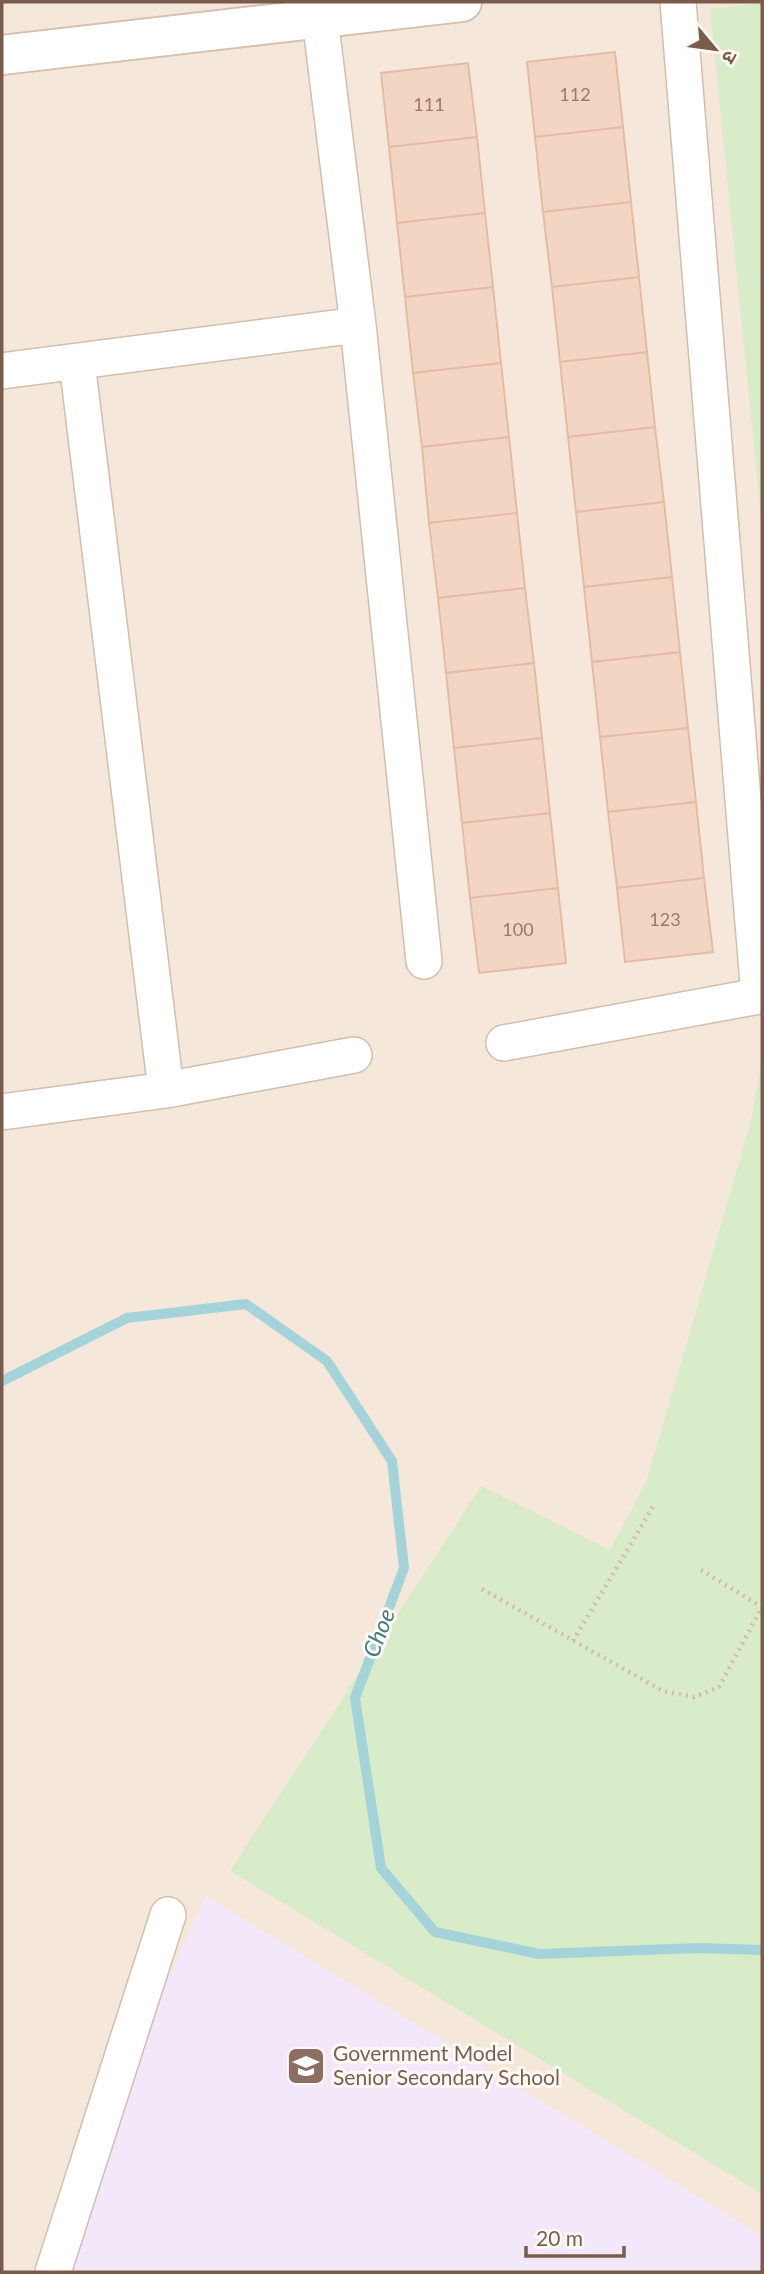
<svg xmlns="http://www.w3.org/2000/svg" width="764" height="2274" viewBox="0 0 764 2274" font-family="Lato,'Noto Sans Devanagari',sans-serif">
<rect width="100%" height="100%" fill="#fdf6ec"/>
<path fill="#f5e8da" d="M2 2H762V2272H2Z"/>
<path fill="#f3e8fa" d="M206 1896 762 2236V2272H34Z"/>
<path fill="#d8ecc9" d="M762 3V526L710 9Z
M762 1061V2194L230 1871 481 1486 610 1550 647 1480 751 1121Z"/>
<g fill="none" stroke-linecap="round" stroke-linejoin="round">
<path stroke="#a5d3da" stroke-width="10" d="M2 1381 127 1318 246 1304 327 1361 392 1461 404 1568 355 1698 381 1868 435 1932 539 1954 698 1948 762 1950"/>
</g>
<path fill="#f3d5c3" stroke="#e6bba3" stroke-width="2" d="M615 52 623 127 535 137 527 62Z
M468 63 477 137 389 147 381 73Z
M623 127 631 202 543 212 535 137Z
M477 137 485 213 397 223 389 147Z
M631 202 639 277 552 287 543 212Z
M485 213 493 287 405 297 397 223Z
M639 277 647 352 560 362 552 287Z
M493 287 501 363 413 373 405 297Z
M647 352 655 427 568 437 560 362Z
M501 363 509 437 422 447 413 373Z
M655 427 664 502 576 512 568 437Z
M509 437 517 513 429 523 422 447Z
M664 502 672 577 584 587 576 512Z
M517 513 525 588 438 598 429 523Z
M672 577 680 652 592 662 584 587Z
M525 588 534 663 446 673 438 598Z
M680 652 688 728 600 737 592 662Z
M534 663 542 738 454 748 446 673Z
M688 728 696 802 608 812 600 737Z
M542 738 550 813 462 823 454 748Z
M696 802 704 878 617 888 608 812Z
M550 813 558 888 470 898 462 823Z
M704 878 713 952 625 962 617 888Z
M558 888 566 963 479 973 470 898Z"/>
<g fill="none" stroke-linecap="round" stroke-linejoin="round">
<g stroke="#d1beb0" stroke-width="38">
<path id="street" d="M318 2 358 325 424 961
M77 362 166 1090
M2 371 358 325
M504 1043 759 996 678 2
M2 1112 166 1090 354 1055
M53 2272 168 1915"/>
</g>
<g stroke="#d6c0b0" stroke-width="42">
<path id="secondary" d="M2 55 462 2"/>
</g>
<path stroke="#d9b8a5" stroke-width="4.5" stroke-dasharray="2 5" stroke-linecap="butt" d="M701 1570 762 1607
M482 1589 663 1691 694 1697 719 1687 762 1607
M573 1641 654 1505"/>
<use href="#street" stroke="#fff" stroke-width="35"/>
<use href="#secondary" stroke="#fff" stroke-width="38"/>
</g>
<defs>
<g id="school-square" transform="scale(2.0125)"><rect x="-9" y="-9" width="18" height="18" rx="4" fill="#8d6e63" stroke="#fffaf3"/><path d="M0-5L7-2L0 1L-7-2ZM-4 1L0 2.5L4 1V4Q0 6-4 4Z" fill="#fff"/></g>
</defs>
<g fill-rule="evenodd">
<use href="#school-square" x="306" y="2066"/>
</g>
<g text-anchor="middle" stroke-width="6" stroke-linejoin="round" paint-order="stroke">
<g font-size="18" fill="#987a6a">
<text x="575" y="101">112</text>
<text x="429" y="111">111</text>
<text x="665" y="926">123</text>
<text x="518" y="936">100</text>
</g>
<g font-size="21" fill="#785e54" stroke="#fffaf3" text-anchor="start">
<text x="333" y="2061">Government Model<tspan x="333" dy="24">Senior Secondary School</tspan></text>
</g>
<g font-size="23" font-style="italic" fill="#437c86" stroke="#fffaf3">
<text transform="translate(379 1633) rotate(-69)" y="8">Choe</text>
</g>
</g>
<rect width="764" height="2274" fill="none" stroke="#7a5c4d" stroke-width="7"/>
<g transform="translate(715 49) rotate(119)" stroke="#fffaf3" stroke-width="5" paint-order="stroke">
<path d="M0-5L12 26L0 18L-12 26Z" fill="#7a5c4d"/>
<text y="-10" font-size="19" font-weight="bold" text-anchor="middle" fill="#7a5c4d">उ</text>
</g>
<path d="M526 2246v10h98v-10" fill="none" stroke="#7a5c4d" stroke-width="3.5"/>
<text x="536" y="2246" font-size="21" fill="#7a5c4d" stroke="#fffaf3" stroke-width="5" paint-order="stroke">20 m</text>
</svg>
